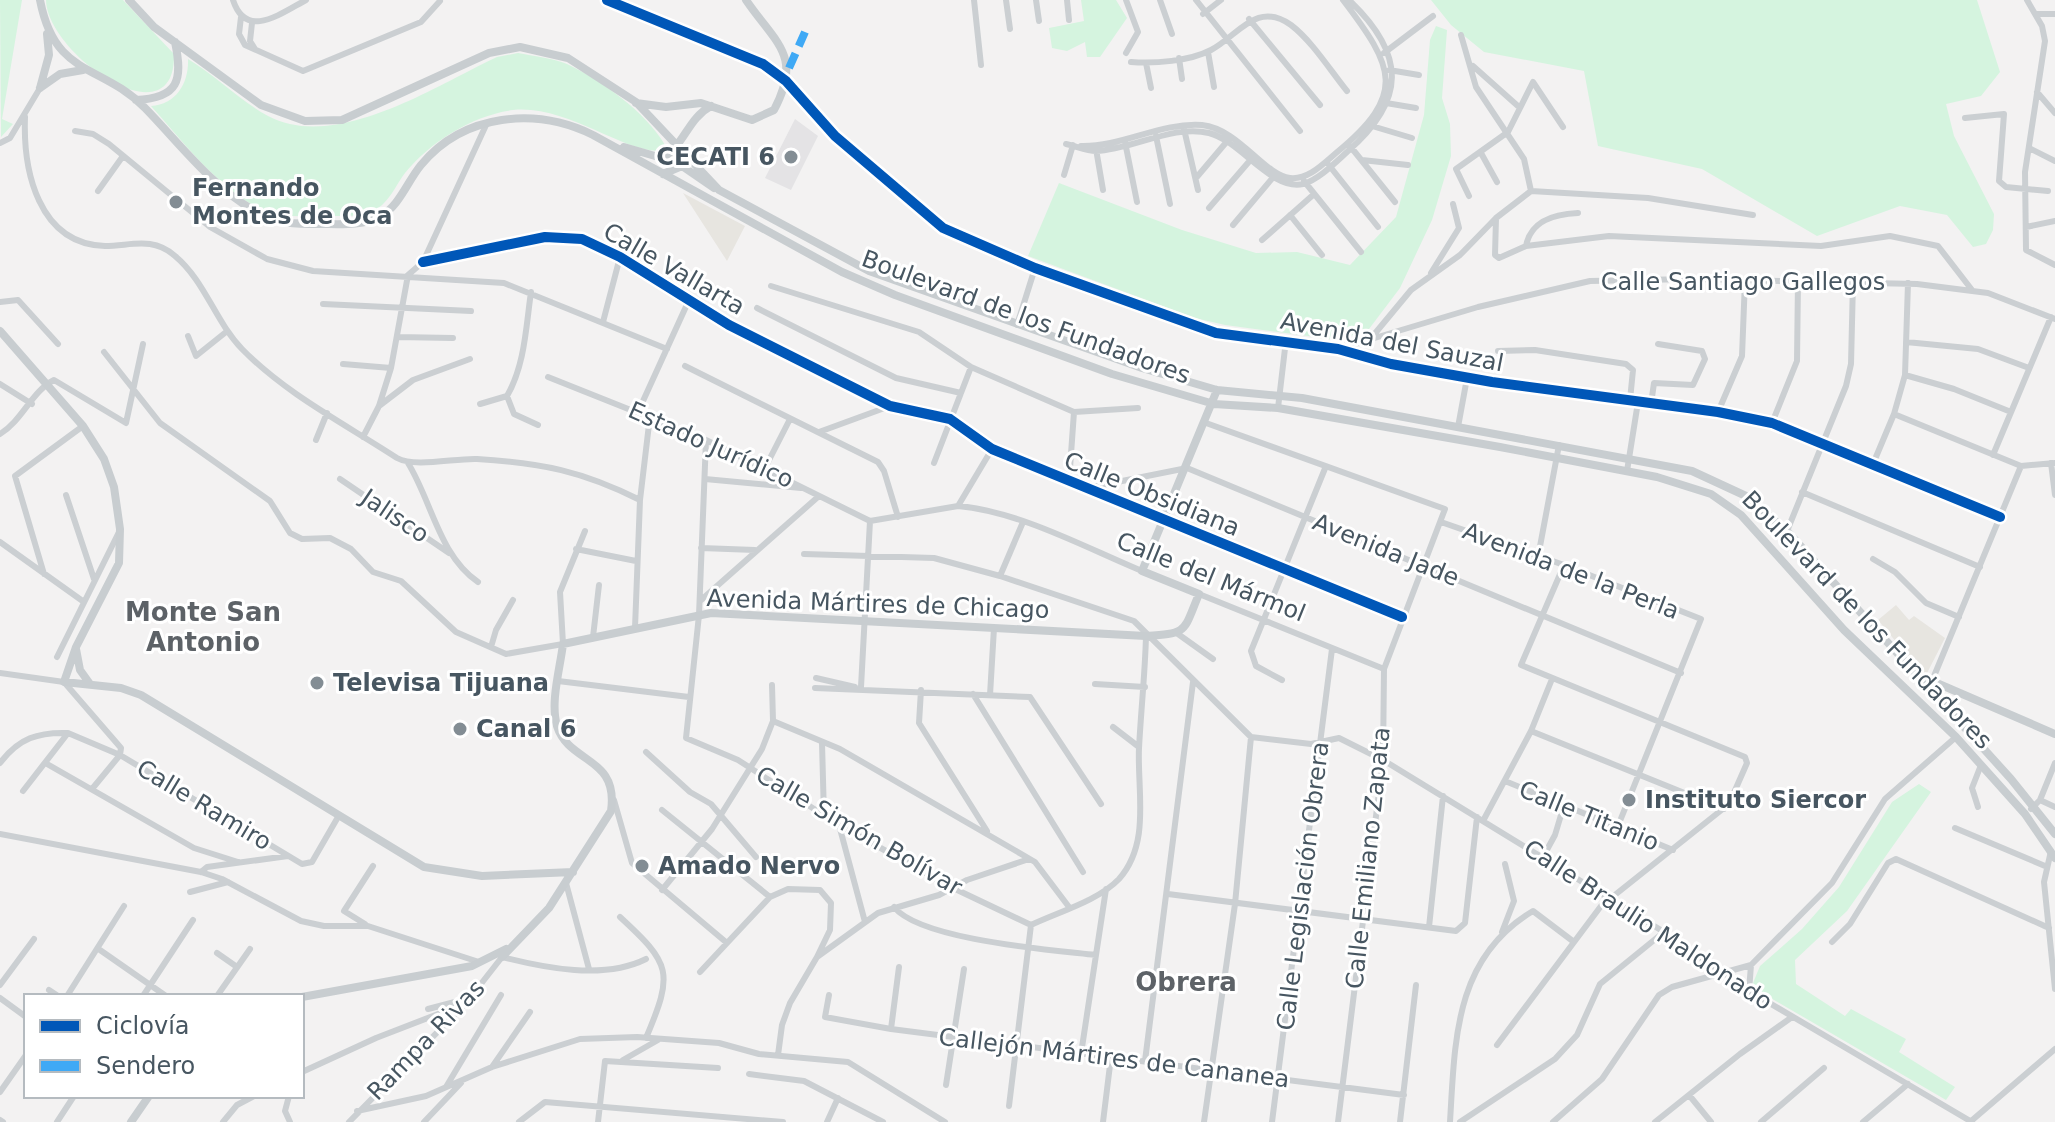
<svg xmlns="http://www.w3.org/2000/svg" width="2055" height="1122" viewBox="0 0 2055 1122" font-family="'DejaVu Sans',sans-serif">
<rect width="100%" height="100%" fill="#f3f2f2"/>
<path fill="#e7e5e0" d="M683 193 745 226 727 261Z
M1896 605 1909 620 1914 616 1945 638 1925 677 1878 620Z"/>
<path fill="#e4e3e5" d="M795 119 818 136 791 190 765 178Z"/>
<path fill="#d5f4df" d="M0 0H22L2 119 13 124 1 137Z
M46 0H123L174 54C176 144 47 54 46 0Z
M1081 0H1116L1127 18 1100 57H1087L1085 42 1067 51 1052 48 1049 28 1084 21Z
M1431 0H1977L2000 72 1981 96 1946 104 1954 136 1994 214 1993 230 1986 244 1973 247 1947 215 1900 206 1817 236 1702 169 1598 146 1584 71 1484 52 1451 25Z
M1436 26 1447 30 1442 98 1450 124 1451 156 1432 220 1400 288 1369 329 1339 340 1225 325 1195 318 1028 256 1059 183 1182 230 1256 253 1297 252 1350 265 1396 217 1424 115 1430 40Z
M518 53C533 56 553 58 567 64 601 80 646 112 665 145L663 150C629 157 568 104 513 110 473 115 430 142 405 173 398 182 393 194 384 203 371 217 351 216 333 216 313 216 293 218 273 213 228 202 181 139 151 106 177 104 189 82 188 59 216 76 239 100 268 116 336 152 435 86 497 57Z
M1919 784 1931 792 1847 911 1795 960 1796 984 1845 1016 1851 1009 1906 1039 1899 1052 1955 1087 1946 1100 1757 990 1753 983 1760 966 1802 929 1839 887 1892 802Z"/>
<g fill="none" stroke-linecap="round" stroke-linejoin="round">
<path stroke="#cbcfd2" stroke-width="6" d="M233 0C246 40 280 14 306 0
M607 0 763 64 786 81 835 136 943 228 1035 268 1216 333 1338 349 1391 364 1492 382 1718 412 1772 423 2000 517
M974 0 981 65
M1006 0 1010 29
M1036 0 1039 21
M1067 0 1069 20
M1160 0 1172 34
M1196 0 1300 131
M2027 0 2042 26 2045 41 2025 172 2026 250 2055 265
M1203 14 1221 0
M2036 14H2055
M241 17 239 34 245 45 303 71 421 22 440 1
M1249 19 1320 105
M252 23 250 41 255 49
M1461 35 1476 87 1524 159 1531 191
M1208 52 1214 87
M1126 53 1138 32 1126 0
M1384 53 1433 16
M1179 58 1182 79
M1131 62C1154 64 1190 61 1211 50 1238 36 1256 0 1291 25 1312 41 1330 70 1347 91
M1146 63 1151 88
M1473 66 1519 107
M1389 70 1419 75
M2037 92 2055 113
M1386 103 1416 108
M25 117C23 170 38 244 105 246 131 246 152 236 175 256 205 281 215 321 242 349 286 394 345 424 397 458 415 468 455 458 477 459 542 463 582 471 640 500
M1965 118 2004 114 1999 181 2006 187 2048 191
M1372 126 1412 138
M1184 129 1198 190
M75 131 93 134 109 144 210 227 267 259 313 271 504 283 667 349
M1156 136 1170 204
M1125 142 1137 202
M0 143 10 138 40 88
M1066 144C1076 146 1086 151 1096 151 1132 150 1173 124 1209 133 1241 141 1271 191 1303 184 1318 180 1335 163 1347 152 1406 101 1407 55 1349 0
M1081 146C1122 147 1161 122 1202 125 1239 129 1264 175 1290 178 1308 180 1323 164 1336 153 1408 94 1394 67 1343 0
M1350 146 1395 202
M2029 148 2055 161
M1096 149 1103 190
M1481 153 1497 182
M1362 160 1408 165
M1328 164 1378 227
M1064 175 1073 145
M1196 178 1229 139
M1304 181 1361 252
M98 191 123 156
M1469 196 1456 169 1508 132 1533 82 1563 127
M1209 208 1253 157
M1290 215 1322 255
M1496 218 1495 255 1499 258 1526 246 1609 236 1821 246 1890 236 1938 246 1972 290
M1233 225 1275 175
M2026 227 2055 221
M1262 240 1313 195
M1526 246C1531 220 1555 214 1578 213
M423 262 545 237 582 239 620 257 729 325 890 406 950 419 992 449 1402 617
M1431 273 1459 228 1453 204
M771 286 919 332 971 367 1074 412 1138 408
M0 302 18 300 58 344
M323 304 471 311
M757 308 896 378 961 393
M603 322 620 257
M1017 325 1035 268
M188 336 196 356 226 332
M397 337 453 338
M1372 337 1411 290 1460 255 1496 218 1531 191 1648 198 1753 215
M1906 342 1978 349 2029 368
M1338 349 1478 307 1590 281 1691 279 1917 284 1988 293 2055 319
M1498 351 1535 350 1626 364 1633 370 1630 400
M104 352 160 423 270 501 290 533 302 539 330 538 351 549 373 572 401 581 456 632 506 654 563 644 560 592 585 531
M343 364 391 368
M685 366 878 462 884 471 898 517
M1905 375 1954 389 2011 412
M548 377 706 440 870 521
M0 384 32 404
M507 396 514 414 538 425
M480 404 507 396C525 365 526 326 531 292
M1651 404 1654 383 1693 385 1705 359 1702 351 1658 344
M379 406 413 380 470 359
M1278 408 1286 340
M638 412 689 300
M1718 412 1742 356 1745 280
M1894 414 2021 466 2055 463
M1206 423 1445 509 1384 669 1383 760 1338 1122
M1772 423 1797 361 1798 281
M1458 427 1467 378
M819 432 890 406
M0 434C22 421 32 391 54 380L126 423 143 344
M363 437 379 406 391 368 408 275 423 262 487 123
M316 440 327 413
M706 440 699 615 686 738 738 760 839 825 953 888 1031 925
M1993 455 2051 317
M408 463C432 502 439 555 478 582
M934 463 971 367
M2051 463 2055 495
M1873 464 1894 414 1905 375 1908 283
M765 468 790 419
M1627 471 1638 402
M340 479 449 553
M705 479 801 488
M1069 482 1074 412
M1087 488 1187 468 1681 673
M1802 492 1980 567
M66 495 94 579
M958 506 992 449
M870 521 958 506C1021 512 1084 547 1142 571
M1441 522 1564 565 1701 619 1618 826
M1787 531 1846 386 1851 364 1853 282
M0 542 84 602
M701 548 755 550
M576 549 636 561
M804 554 934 558 1000 576 1134 621 1251 737 1235 904 1204 1122
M1538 557 1559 445
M1873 559 1895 572 1926 603 1959 617
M44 574 15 476 83 426
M1000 576 1023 522
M1199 594 1384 669
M700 601 819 496
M635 628 640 500 650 416
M1178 634 1213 659
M593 637 599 585
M491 647 496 630 513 600
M57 657 119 532
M0 673 64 682 121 748 120 755 302 864 312 862 338 817
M816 678 855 687
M1282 680 1256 666 1251 651 1326 466
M558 681 689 697
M1932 681 2021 466
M1095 684 1145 687
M861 687 870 521
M815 688 1030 697 1101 804
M921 690 919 723 987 831
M973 694 1083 872
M990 695 994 628
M773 721 840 749 1035 862 1069 907
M1113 727 1139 747
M1531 731 1724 809
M68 733 120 755 92 789
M1251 737 1311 744 1339 738 1383 760 1664 932 1749 991 1972 1122
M822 743 824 816
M646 752 690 792 711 804 756 857
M0 763C19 738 38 732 68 733L23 791
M47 764 194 848 238 862
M1505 781 1673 850
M614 800 632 863 727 943
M2040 800 2055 807
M1978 807 1972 788 1981 765
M2031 809 2040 800 2055 763
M662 810 770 897
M1483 821 1531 731 1552 679
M839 825 865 922
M1955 828 2045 866
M0 834 201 872 222 879 301 921 324 926H368L479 962
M2051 851 2044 882 2055 989
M1543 857 1555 835 1564 805
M201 872 207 867 288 856
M566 883 589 969
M662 890 712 829 762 749 773 721 772 685
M190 892 228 882
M1168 894 1456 931 1465 923 1477 817
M894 907C920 940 1052 950 1095 955
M620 917C671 964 674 972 646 1038
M365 924 344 911 373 866
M1031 925C1058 912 1098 901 1119 879 1151 843 1137 791 1139 748 1141 710 1145 674 1146 636
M1429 927 1443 796
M1502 932 1514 901 1505 864
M1832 942 1850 924 1888 863 1896 859 2049 928
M100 950 166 996
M217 953 237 967
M700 972 770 897 788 889 820 890 831 903 830 930 817 957
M0 985 34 939
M49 990 58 996
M1749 991 1751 965
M829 995 825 1017 891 1029 1404 1095
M67 996 124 906
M143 996 193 920
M217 996 250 949
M0 998 26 1017
M428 1009 470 998
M891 1029 899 967
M1497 1045 1601 906 1729 804 1747 763 1745 757 1521 665 1564 565
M1081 1054 1106 889
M778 1055 782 1025 790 1003 817 957 878 913 939 895 967 880 1029 859
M623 1060 658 1040
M1145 1061 1193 682
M492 1067 530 1012
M302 1072 376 1038 464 1004
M749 1074 804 1081 883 1122
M946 1085 964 969
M446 1087 501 995
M0 1092 26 1055
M1689 1095 1711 1122
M289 1096 285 1111 290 1122
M1009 1106 1031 925
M357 1111 426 1096 492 1067 580 1039 637 1037 719 1043 759 1054 848 1062 945 1122
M0 1120 3 1122
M57 1122 74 1096
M223 1122 237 1105 254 1096
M349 1122 466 1003 502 957C545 968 604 980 646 959
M424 1122 461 1083
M519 1122 545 1102 783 1122
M598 1122 605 1061 718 1068
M827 1122 838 1098
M1103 1122 1111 1057
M1272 1122 1332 649
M1400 1122 1416 985
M1450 1122C1455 1041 1454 958 1533 911L1574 942
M1460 1122 1555 1059 1577 1035 1600 984 1664 932
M1553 1122 1602 1079 1659 995 1672 987 1751 965 1832 883 1885 799 1956 737
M1655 1122 1740 1054 1792 1017
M1761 1122 1824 1068
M1863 1122 1908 1084
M1970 1122 2055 1049"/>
<path stroke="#c8cdd0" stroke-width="8" d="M40 0C55 78 101 63 145 108 181 145 210 185 256 212 276 224 297 224 320 224 340 224 362 226 380 217 400 205 407 182 421 165 464 113 536 107 593 135L842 272 895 295 1112 374 1214 404 1278 408 1500 447 1657 477 1711 494 1741 515 1844 630 1956 737 2025 814 2055 858
M129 0 154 27 261 105 305 121 342 120 489 53 520 47 568 58 636 102 719 190 869 271 1142 368 1217 390 1302 398 1692 471 1746 496 1787 531 2011 779 2055 834
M40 88 49 55 47 34
M40 88 60 74 83 70
M136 100C179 98 183 80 175 42
M636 103 666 107 701 103 752 120 774 110C803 55 776 44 746 0
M624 147 662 158C685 145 687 119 711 106
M663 174 682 166 714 188
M0 331 83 426 104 459 114 487 120 529 119 563 76 647 64 682 121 688 141 695 424 867 482 876 573 872
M76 649 80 670 90 684
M1927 687 1932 681 2055 734
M502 957 549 908 611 811C619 756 569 764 557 726 550 702 560 669 563 644L711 613 1146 636C1189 633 1183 632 1199 594L1142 571 1217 390
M302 997 472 966 506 949
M131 1122 149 1096"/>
<path stroke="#3fa9f5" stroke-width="8" stroke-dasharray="16 8" stroke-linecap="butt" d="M789 68 805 32"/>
<g stroke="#fff" stroke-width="15">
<path id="cycleway" d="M607 0 763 64 786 81 835 136 943 228 1035 268 1216 333 1338 349 1391 364 1492 382 1718 412 1772 423 2000 517
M423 262 545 237 582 239 620 257 729 325 890 406 950 419 992 449 1402 617"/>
</g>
<use href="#cycleway" stroke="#0057b8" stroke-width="10"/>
</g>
<g fill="#838d94" stroke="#fff" stroke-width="3">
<circle cx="791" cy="157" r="8"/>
<circle cx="176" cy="202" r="8"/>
<circle cx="317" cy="683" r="8"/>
<circle cx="460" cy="729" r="8"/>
<circle cx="1629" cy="800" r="8"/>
<circle cx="642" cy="866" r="8"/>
</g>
<g text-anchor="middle" stroke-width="6" stroke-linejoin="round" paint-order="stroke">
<g font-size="24" font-weight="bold" fill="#475661" stroke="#fff" text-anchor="start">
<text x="775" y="165" text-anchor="end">CECATI 6</text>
<text x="192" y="196">Fernando<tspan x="192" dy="28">Montes de Oca</tspan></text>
<text x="333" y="691">Televisa Tijuana</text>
<text x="476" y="737">Canal 6</text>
<text x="1645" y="808">Instituto Siercor</text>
<text x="658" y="874">Amado Nervo</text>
</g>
<g font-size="24" fill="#475661" stroke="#fff">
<text transform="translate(674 269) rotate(30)" y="8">Calle Vallarta</text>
<text x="1743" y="290">Calle Santiago Gallegos</text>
<text transform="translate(1026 317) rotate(20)" y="8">Boulevard de los Fundadores</text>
<text transform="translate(1392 342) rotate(11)" y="8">Avenida del Sauzal</text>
<text transform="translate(711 445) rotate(24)" y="8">Estado Jurídico</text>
<text transform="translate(1152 494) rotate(22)" y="8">Calle Obsidiana</text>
<text transform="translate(395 516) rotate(34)" y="8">Jalisco</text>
<text transform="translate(1386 550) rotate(22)" y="8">Avenida Jade</text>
<text transform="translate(1571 571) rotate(21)" y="8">Avenida de la Perla</text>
<text transform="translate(1211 577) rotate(22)" y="8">Calle del Mármol</text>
<text transform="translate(878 604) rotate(2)" y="8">Avenida Mártires de Chicago</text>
<text transform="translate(1867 620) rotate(46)" y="8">Boulevard de los Fundadores</text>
<text transform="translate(204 805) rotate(31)" y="8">Calle Ramiro</text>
<text transform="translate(1589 816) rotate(22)" y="8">Calle Titanio</text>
<text transform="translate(859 831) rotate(30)" y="8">Calle Simón Bolívar</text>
<text transform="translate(1368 858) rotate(-84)" y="8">Calle Emiliano Zapata</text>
<text transform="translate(1303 886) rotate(-83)" y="8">Calle Legislación Obrera</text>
<text transform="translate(1648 925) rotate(33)" y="8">Calle Braulio Maldonado</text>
<text transform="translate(426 1040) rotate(-46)" y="8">Rampa Rivas</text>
<text transform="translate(1114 1058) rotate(7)" y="8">Callejón Mártires de Cananea</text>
</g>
<g font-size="26" font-weight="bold" fill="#5d6267" stroke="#fff">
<text x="203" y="621">Monte San<tspan x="203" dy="30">Antonio</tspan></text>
<text x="1186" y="991">Obrera</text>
</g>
</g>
<rect x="24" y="994" width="280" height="104" fill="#ffffff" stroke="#b5bbc0" stroke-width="2"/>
<rect x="40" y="1020" width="40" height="12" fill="#0057b8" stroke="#b5bbc0" stroke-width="2"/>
<text x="96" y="1034" font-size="24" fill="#475661">Ciclovía</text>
<rect x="40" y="1060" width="40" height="12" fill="#3fa9f5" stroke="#b5bbc0" stroke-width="2"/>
<text x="96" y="1074" font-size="24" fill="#475661">Sendero</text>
</svg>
